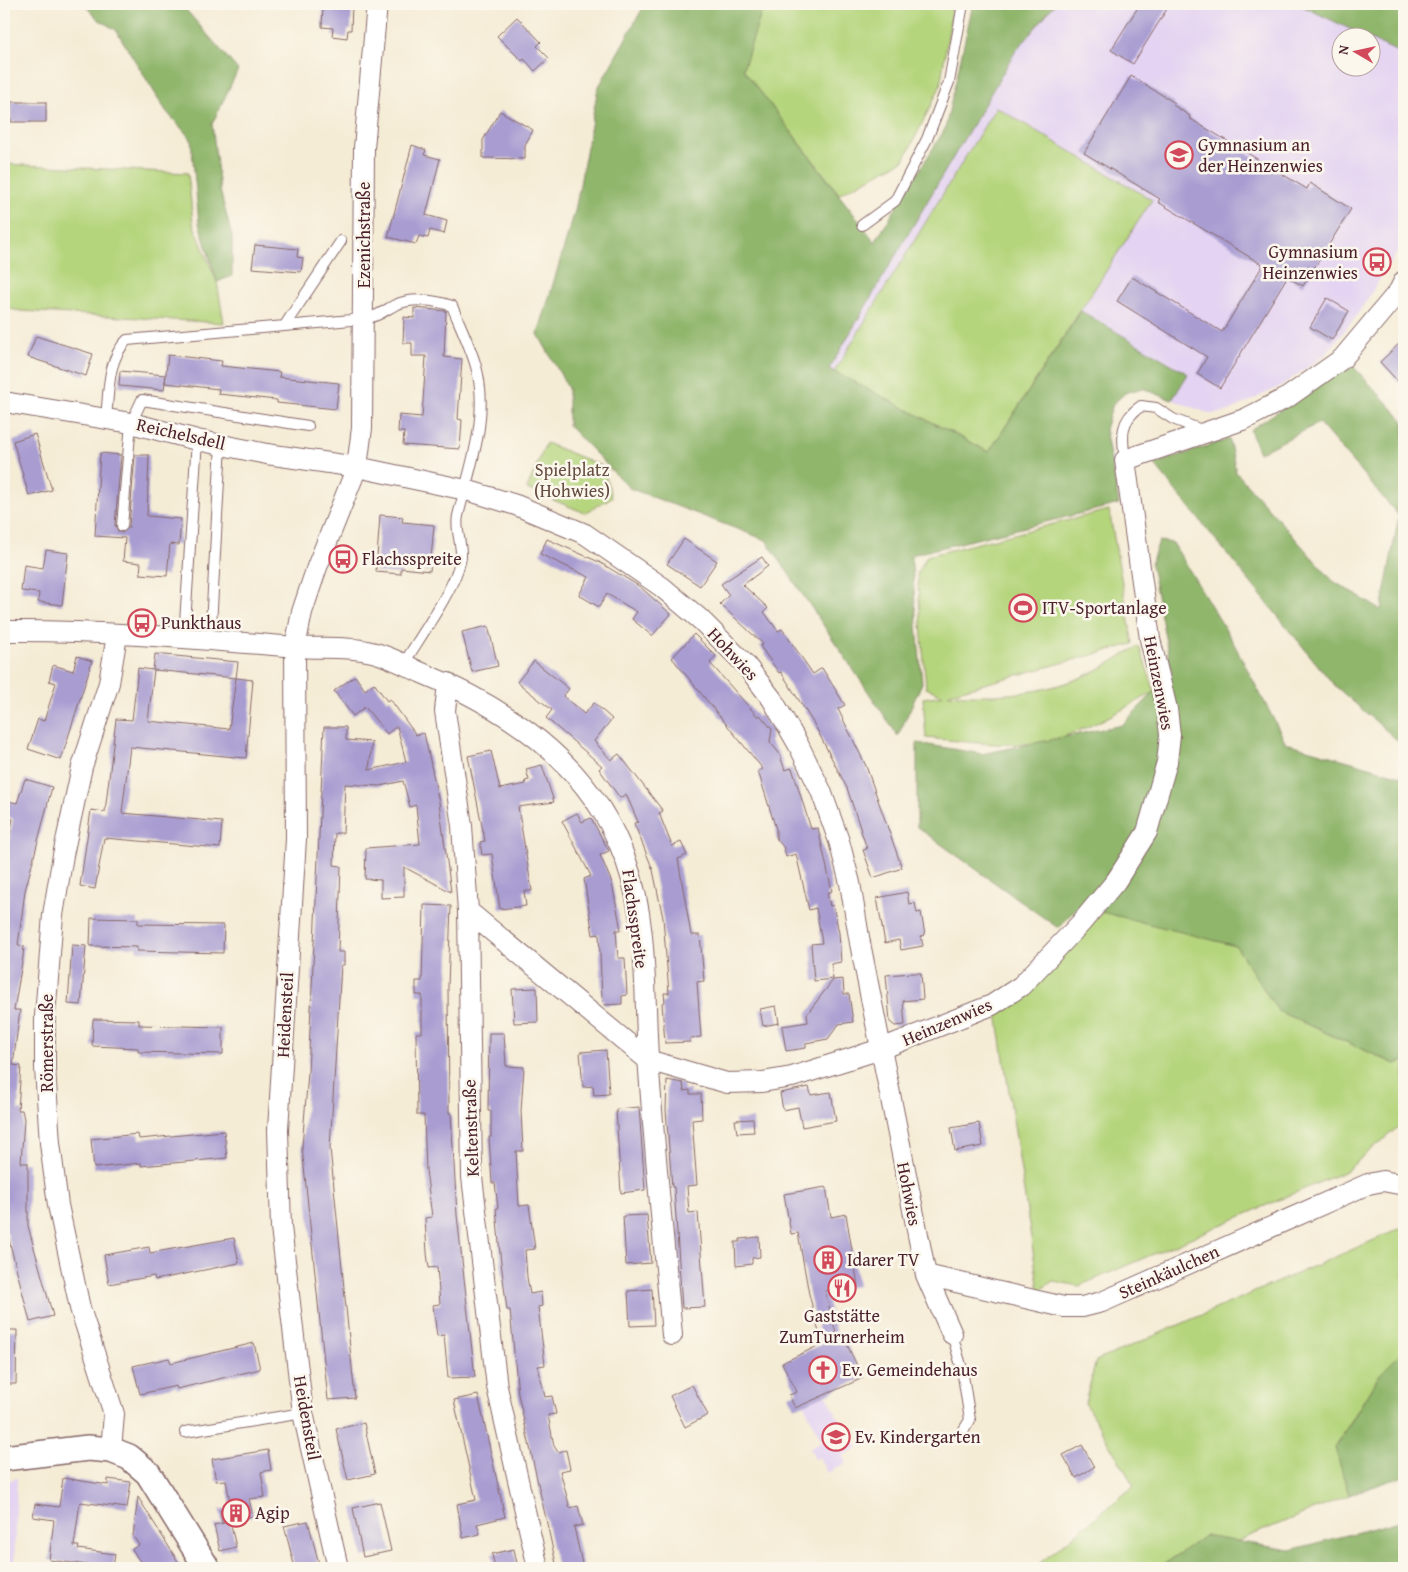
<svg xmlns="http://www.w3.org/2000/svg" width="1408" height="1572" viewBox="0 0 1408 1572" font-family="'Gentium Book Plus',serif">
<rect width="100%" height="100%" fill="#fbf7ec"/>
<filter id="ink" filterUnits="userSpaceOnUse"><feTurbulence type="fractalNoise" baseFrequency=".02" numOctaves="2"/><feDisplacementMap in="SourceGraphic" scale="10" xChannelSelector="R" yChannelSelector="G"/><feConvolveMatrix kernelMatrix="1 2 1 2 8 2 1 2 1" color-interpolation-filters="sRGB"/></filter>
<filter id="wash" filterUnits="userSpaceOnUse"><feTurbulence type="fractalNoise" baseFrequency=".0096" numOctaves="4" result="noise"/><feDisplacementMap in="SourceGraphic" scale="20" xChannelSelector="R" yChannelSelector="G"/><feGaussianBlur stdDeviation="1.12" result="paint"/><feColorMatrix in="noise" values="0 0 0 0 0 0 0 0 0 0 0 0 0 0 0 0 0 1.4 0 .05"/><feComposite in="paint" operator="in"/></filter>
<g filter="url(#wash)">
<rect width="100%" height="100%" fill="#f5ecd6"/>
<path fill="#e4d3f2" d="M1055 4H1298L1368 37 1340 38V68H1370L1371 38 1404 55V242L1355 318 1325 355 1281 386 1227 412 1210 414 1142 388 1125 393 1113 404 1105 429 1116 477 989 452 829 369 1015 52Z
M826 1393 845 1432 849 1430 858 1448 843 1455 846 1463 827 1473 819 1457 815 1459 810 1448 822 1442 804 1404Z
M17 1478 14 1568H4V1482Z"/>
<path fill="#b5d57d" stroke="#807a54" d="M764 4H953L940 87 904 160 839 194 743 69Z
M996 107 1152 200 989 452 834 372Z
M4 164 188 173 193 223 217 282 224 323 21 311 4 308Z
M546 443 602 466 612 497 585 513 527 489Z
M1109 510 1133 644 947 694C993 697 1039 695 1082 677 1102 669 1121 656 1139 646L1155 692C1120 710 1081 735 1042 742 1004 748 965 741 926 738L923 698 943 695 926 688 917 573 927 556Z
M1104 911 1236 946 1278 1011 1395 1064 1404 1061V1122L1346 1171 1079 1286 1053 1281 1039 1291 997 1013Z
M1404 1227V1350L1380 1374 1335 1447 1349 1495 1235 1542 1204 1536 1159 1568H1034L1134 1486 1085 1403 1096 1361Z"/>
<path fill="#90b66c" stroke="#6d6a4c" d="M83 4H181L238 70 212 124 220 190 232 237V276L217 282 199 223 191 139 166 111 116 30 98 19Z
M645 4H764L743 69 875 242 945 129 973 4H1055L1015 52 829 369 989 452 1081 311 1188 374 1172 400 1142 388 1125 393 1113 404 1105 429 1119 504 911 555 922 683 898 736 766 540 629 488 568 425V388L538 334 575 211 598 88Z
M1298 4H1404V55Z
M1350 363 1404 421V746L1334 685 1154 464 1229 439 1236 472 1333 581 1381 610 1399 516 1319 423 1259 453 1250 430Z
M1159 541 1173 543 1233 642 1286 743 1404 777V1061L1395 1064 1278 1011 1236 946 1078 906 1058 928 917 827V743L982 754 1122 725 1172 674 1151 564Z
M1404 1350V1476L1349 1495 1335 1448 1380 1374Z
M1404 1520V1568H1159L1204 1536 1290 1550Z"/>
<g id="blocks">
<path fill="#a89cd1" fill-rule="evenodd" d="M323 4H352L351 30H348L347 38 332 36 333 28 322 27Z
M1140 4H1170L1133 64 1111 50Z
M517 17 541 42 537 46 549 58 535 71 524 59 522 61 497 36Z
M1131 76 1175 103 1173 105 1190 116 1189 118 1307 189 1310 183 1351 209 1303 286 1287 277 1220 388 1197 374 1207 357 1117 301 1132 277 1222 332 1263 265 1158 202 1160 199 1084 153Z
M11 102H46V122H11Z
M500 111 533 130 525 145V159L483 158V140Z
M412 145 426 150 424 155 440 159 426 215 447 221 444 234 430 230 428 238 419 236 416 244 388 237Z
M255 245 298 249 297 257 303 258 301 272 252 268Z
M1327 298 1349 311 1332 340 1310 327Z
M414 308 446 311 444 357 462 359 458 419 462 420 460 449 403 445 404 432H398L399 415 422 417 426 356H412V343H403L404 317 414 318Z
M36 336 93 354 86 376 28 357Z
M1404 339V388L1380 362Z
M168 355 222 361 221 366 280 372 279 377 339 383 336 409 277 403V400L218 394 219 389 165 383Z
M120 371 166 375 164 390 119 386Z
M35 434 52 490 29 496 13 441Z
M100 453 121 455 115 525 118 531 122 533 129 527 135 455H149L147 516 181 519 179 545 170 544 167 576 140 574 141 563 123 561 125 538 95 536Z
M380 515 403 517 402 522 434 525 430 571 401 568V574L376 572Z
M547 539 599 562 639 586 671 614 652 636 632 619 637 612 607 594 599 607 579 595 589 577 540 554Z
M684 539 717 561 700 586 667 564Z
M46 550 68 553 62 605 38 602 39 593 21 591 24 565 43 568Z
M762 557 768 566 743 585 768 608 764 612 778 631 782 629 813 674 822 668 845 705 838 709 866 766 902 868 873 878 863 850 867 849 847 788 814 724 781 672 779 673 760 646 763 644 720 604 729 595 721 584Z
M488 626 498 666 472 672 462 632Z
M694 634 716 656 710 663 758 717 760 715 772 729 770 742 779 753 785 770 792 768 811 829 818 828 832 891 827 893 830 906 833 905 839 933 841 962 831 964 833 979 814 981 811 944 822 943 816 908 809 910 796 854 786 857 784 848 776 838V829L758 771 763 769 672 658Z
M155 654 238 662 236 678 253 680 246 758 130 747 122 813 222 822 220 848 104 838 95 889 80 886 91 810 105 812 116 719 132 720 138 668 153 670ZM154 670 236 678 229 729 148 721Z
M77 656 92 661 61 760 28 749 38 719 44 721 56 683 49 681 53 665 73 671Z
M534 661 569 689 563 696 584 714 594 703 612 719 594 741 611 760 619 754 663 811 659 813 672 846 681 842 687 855 678 859 691 935H700L704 981 697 982 701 1037 690 1038V1042L665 1043 662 1003 665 1002 664 993H669L663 918 653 870 634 823 638 822 626 794 620 798 599 769 602 766 546 718 552 710 517 682Z
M355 676 365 690 374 683 387 701 390 699 416 735 424 733 439 802 451 892 404 867V897L381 898V880L365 879 366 848 420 844 416 805 410 807 403 781 380 786 345 784 343 833H335L334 865 341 866 338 952H344V965H341L330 1148 355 1398 328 1400 302 1147 308 1073 324 727H346V740L372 742 369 770 406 762 397 726 387 734 365 707 353 716 334 691Z
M491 751 500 789 526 784 525 781 529 780 526 769 542 765 554 802 518 807 532 891H524L526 906 500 909 492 854 482 855 480 842 485 841 468 756Z
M25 779 52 787 25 891 18 945 24 946 23 957 14 1010H20L13 1065 21 1066 18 1110H22L24 1119 21 1163H28V1226L53 1316 30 1322 7 1232H4V864L13 819 4 815 8 801 17 803Z
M577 813 582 822 591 818 609 851 600 855 612 883 621 930H616L618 958H625L627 995 622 996V1004L604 1005 602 997 599 934 593 935 584 879 591 876 562 821Z
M907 892 909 904 915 903 917 913 921 912 925 935 921 936 923 946 901 950 899 940 885 943 877 898Z
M424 905 451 906 448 986 449 1113H451L457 1215 475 1377 448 1378 444 1335 437 1336 433 1305 440 1304 437 1267 429 1268 427 1253 425 1218 432 1217 426 1170 424 1115H417L416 1033H422V995H416V981H422Z
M91 918 138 919V924L224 925 223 953 137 951V947L90 946Z
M72 945 86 946 81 1005 68 1004Z
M912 973H921L923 999 903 1001 905 1025 895 1026 890 1022 886 975Z
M843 979 844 994H849L853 1022 839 1024 828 1039 806 1043V1048L786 1051 782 1026 808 1022 807 1014 833 980Z
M537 988 538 1022 514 1023 512 989Z
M776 1006 779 1023 763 1026 760 1009Z
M93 1019 139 1020V1025L223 1027V1054L138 1052V1048L92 1046Z
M489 1033H504L506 1066 524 1067 521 1111 523 1151H516L519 1206 529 1205 535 1249 525 1250 527 1277 530 1294 541 1292 542 1306 538 1307 545 1365 538 1366 545 1397 552 1396 556 1414 548 1415 554 1446 558 1452 566 1450 570 1469 560 1471 570 1508 578 1506 583 1525 574 1527 583 1568H557L518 1394 510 1310H507L500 1254 496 1208H498L495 1183H492L489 1137H491V1111H488Z
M606 1050 609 1094 594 1095 593 1086 583 1087 580 1052Z
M667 1080 683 1083 684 1091 690 1090V1094H701L702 1119 692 1120 697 1185 687 1186 689 1213 698 1212 705 1307 682 1308 674 1187H672L666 1110Z
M809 1087 811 1095 831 1092 836 1121 802 1127 798 1107 783 1110 780 1093Z
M639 1107 645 1190 621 1193 616 1109Z
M753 1119 754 1132 737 1133 735 1120Z
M979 1123 983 1146 955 1151 951 1128Z
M224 1131 227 1158 141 1166V1163L94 1168 91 1139 138 1134 139 1139Z
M826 1187 831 1217 846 1214 858 1286 825 1291 837 1337 842 1334 863 1378 795 1408 789 1395 797 1392 782 1363 822 1344 809 1294 798 1233 791 1234 784 1194Z
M647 1215 651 1263 626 1265 623 1216Z
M759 1237 760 1257 752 1258V1264L736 1266 735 1242H740V1239Z
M234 1238 239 1263 155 1280 154 1276 109 1284 104 1255 149 1247 150 1253Z
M652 1289 654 1325 630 1326 628 1291Z
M4 1330H17L16 1384H4Z
M254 1343 260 1369 177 1389 176 1386 140 1394 133 1366 169 1358 171 1363Z
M692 1385 708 1415 685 1427 670 1396Z
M478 1395 505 1517 477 1524 480 1534 463 1538 457 1504 476 1500 454 1400Z
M364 1423 375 1474 348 1480 336 1429Z
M1082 1445 1094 1467 1076 1478 1063 1455Z
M268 1450 271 1470 261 1472 265 1497 249 1499 253 1516 230 1521 236 1547 220 1551 214 1525 228 1522 222 1523 220 1510 231 1507 226 1480 216 1481 212 1459Z
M63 1478 108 1485V1479L131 1482 127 1508 80 1502 74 1546H79L78 1549 115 1554 113 1568H87L88 1565 49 1560 54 1520 33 1517 35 1504 59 1507Z
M138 1497 182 1568H144L132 1549 139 1545 133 1536Z
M380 1502 391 1551 363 1557 353 1508Z
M308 1521 320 1568H295L284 1526Z
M514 1549 518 1568H495L492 1554Z"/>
</g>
</g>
<g filter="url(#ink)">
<use href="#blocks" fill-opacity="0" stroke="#866767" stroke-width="1"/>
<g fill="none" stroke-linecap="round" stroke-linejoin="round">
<g stroke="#866767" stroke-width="12">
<path id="service" d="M862 225 895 201 927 139 949 82 963 4
M285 325 341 241
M106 418C109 392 107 360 127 340L363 319C379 316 382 312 395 305 412 297 435 300 452 306 460 325 469 344 475 363 491 414 470 466 458 516 455 529 462 544 461 557 457 586 419 638 403 665
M1125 460C1122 437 1119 421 1141 406L1156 408 1173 419 1204 431
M122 526 131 423 142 400 308 426
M211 626 221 444
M184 638 197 440
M952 1334 962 1369 970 1420 960 1436
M185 1432 303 1413"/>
</g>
<g stroke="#866767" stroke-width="22">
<path id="minor" d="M4 402 131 423 197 440 267 454 357 467 466 490 516 505 585 534 662 587 701 620 745 664 772 699 798 744 821 791 839 841 850 883 860 943 926 1275 952 1334
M4 631C101 630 199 639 295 647 319 649 344 646 367 651 385 654 405 665 422 673 510 709 593 767 626 861 648 921 644 992 648 1056 654 1149 664 1242 672 1335
M448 683 445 711 462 826 468 911 472 1177 497 1387 538 1568
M468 911 648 1060 727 1083 762 1082 792 1077 881 1049 992 1005 1021 986 1081 923 1116 881 1147 832 1167 762 1170 735 1167 709 1150 639 1125 460 1245 419 1288 397 1342 359 1399 291 1404 281
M926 1275 1064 1307H1082L1102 1302 1368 1184 1383 1181 1404 1185
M111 1450 114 1414 80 1308 58 1205 50 1143 45 1068V1016L53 915 63 855 82 767 109 683 117 635
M338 1568 303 1413 281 1227 278 1130 296 839 295 647 302 612 317 567 357 467 362 428 364 148 377 4"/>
</g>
<g stroke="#866767" stroke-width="28">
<path id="tertiary" d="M4 1458 88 1448 111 1450 129 1457 148 1473 207 1568"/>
</g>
<use href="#service" stroke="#fff" stroke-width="10"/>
<use href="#minor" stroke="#fff" stroke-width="20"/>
<use href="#tertiary" stroke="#fff" stroke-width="25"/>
</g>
</g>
<defs>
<g id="school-ring" transform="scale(1.4375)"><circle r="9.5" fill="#fbf7ec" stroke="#d1495b" stroke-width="1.5"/><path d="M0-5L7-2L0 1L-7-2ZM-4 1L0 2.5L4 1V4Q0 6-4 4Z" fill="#d1495b"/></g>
<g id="bus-ring" transform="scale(1.4375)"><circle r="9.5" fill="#fbf7ec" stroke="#d1495b" stroke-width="1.5"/><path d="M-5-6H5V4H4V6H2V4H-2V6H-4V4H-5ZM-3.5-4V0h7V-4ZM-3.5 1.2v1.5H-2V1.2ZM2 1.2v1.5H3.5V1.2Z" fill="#d1495b"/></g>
<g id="stadium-ring" transform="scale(1.4375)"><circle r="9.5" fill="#fbf7ec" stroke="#d1495b" stroke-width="1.5"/><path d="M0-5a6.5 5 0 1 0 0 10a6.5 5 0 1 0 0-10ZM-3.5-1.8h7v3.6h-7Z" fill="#d1495b"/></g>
<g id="building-ring" transform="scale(1.4375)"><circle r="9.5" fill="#fbf7ec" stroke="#d1495b" stroke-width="1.5"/><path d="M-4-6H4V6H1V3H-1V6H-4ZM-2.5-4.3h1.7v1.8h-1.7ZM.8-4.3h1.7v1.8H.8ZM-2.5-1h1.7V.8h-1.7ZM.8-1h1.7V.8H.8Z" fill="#d1495b"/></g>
<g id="restaurant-ring" transform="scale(1.4375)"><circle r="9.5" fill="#fbf7ec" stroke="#d1495b" stroke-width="1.5"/><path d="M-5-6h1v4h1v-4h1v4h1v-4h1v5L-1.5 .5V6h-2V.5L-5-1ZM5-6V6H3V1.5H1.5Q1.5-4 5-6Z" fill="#d1495b"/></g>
<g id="church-ring" transform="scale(1.4375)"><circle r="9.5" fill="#fbf7ec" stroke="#d1495b" stroke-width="1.5"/><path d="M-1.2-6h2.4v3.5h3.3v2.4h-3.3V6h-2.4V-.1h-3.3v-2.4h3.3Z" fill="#d1495b"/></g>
</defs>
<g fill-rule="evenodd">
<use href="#school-ring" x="1179" y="155"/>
<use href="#bus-ring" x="1377" y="262"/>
<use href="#bus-ring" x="343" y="559"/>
<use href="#stadium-ring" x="1023" y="608"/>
<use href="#bus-ring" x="142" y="623"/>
<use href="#building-ring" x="828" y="1260"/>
<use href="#restaurant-ring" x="842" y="1288"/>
<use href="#church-ring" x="823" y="1370"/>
<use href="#school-ring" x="836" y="1437"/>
<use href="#building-ring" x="236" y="1513"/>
</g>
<g text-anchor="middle" stroke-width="5" stroke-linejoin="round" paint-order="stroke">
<g font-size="18" fill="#4a1f2b" stroke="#fbf7ec" text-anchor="start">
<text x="1198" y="151">Gymnasium an<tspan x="1198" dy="21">der Heinzenwies</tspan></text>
<text x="1358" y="258" text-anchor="end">Gymnasium<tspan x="1358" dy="21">Heinzenwies</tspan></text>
<text x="362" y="565">Flachsspreite</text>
<text x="1042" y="614">ITV-Sportanlage</text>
<text x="161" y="629">Punkthaus</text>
<text x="847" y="1266">Idarer TV</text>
<text x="842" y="1322" text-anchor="middle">Gaststätte<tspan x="842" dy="21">ZumTurnerheim</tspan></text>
<text x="842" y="1376">Ev. Gemeindehaus</text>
<text x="855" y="1443">Ev. Kindergarten</text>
<text x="255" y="1519">Agip</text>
</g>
<g font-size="18" fill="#4a1f2b" stroke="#fbf7ec">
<text transform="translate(364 235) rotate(-90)" y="6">Ezenichstraße</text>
<text transform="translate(181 434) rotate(13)" y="6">Reichelsdell</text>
<text transform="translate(733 654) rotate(47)" y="6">Hohwies</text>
<text transform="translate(1159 683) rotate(79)" y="6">Heinzenwies</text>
<text transform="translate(635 919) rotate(82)" y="6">Flachsspreite</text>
<text transform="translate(285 1015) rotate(-87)" y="6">Heidensteil</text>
<text transform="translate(947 1022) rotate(-23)" y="6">Heinzenwies</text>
<text transform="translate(47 1043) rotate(-90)" y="6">Römerstraße</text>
<text transform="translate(471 1128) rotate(-92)" y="6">Keltenstraße</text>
<text transform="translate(909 1194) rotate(79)" y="6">Hohwies</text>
<text transform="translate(1169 1272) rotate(-24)" y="6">Steinkäulchen</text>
<text transform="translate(307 1418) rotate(80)" y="6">Heidensteil</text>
</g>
<g font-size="18" fill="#654c40" stroke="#fbf7ec">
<text x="572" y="476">Spielplatz<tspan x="572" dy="21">(Hohwies)</tspan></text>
</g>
</g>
<rect width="1408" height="1572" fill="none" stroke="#fbf7ec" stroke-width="20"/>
<g transform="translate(1356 52) rotate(279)"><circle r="24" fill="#fbf7ec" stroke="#b4a19f"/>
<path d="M0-4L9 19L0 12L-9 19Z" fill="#d1495b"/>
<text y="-8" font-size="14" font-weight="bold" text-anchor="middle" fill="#4a1f2b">N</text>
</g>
</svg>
